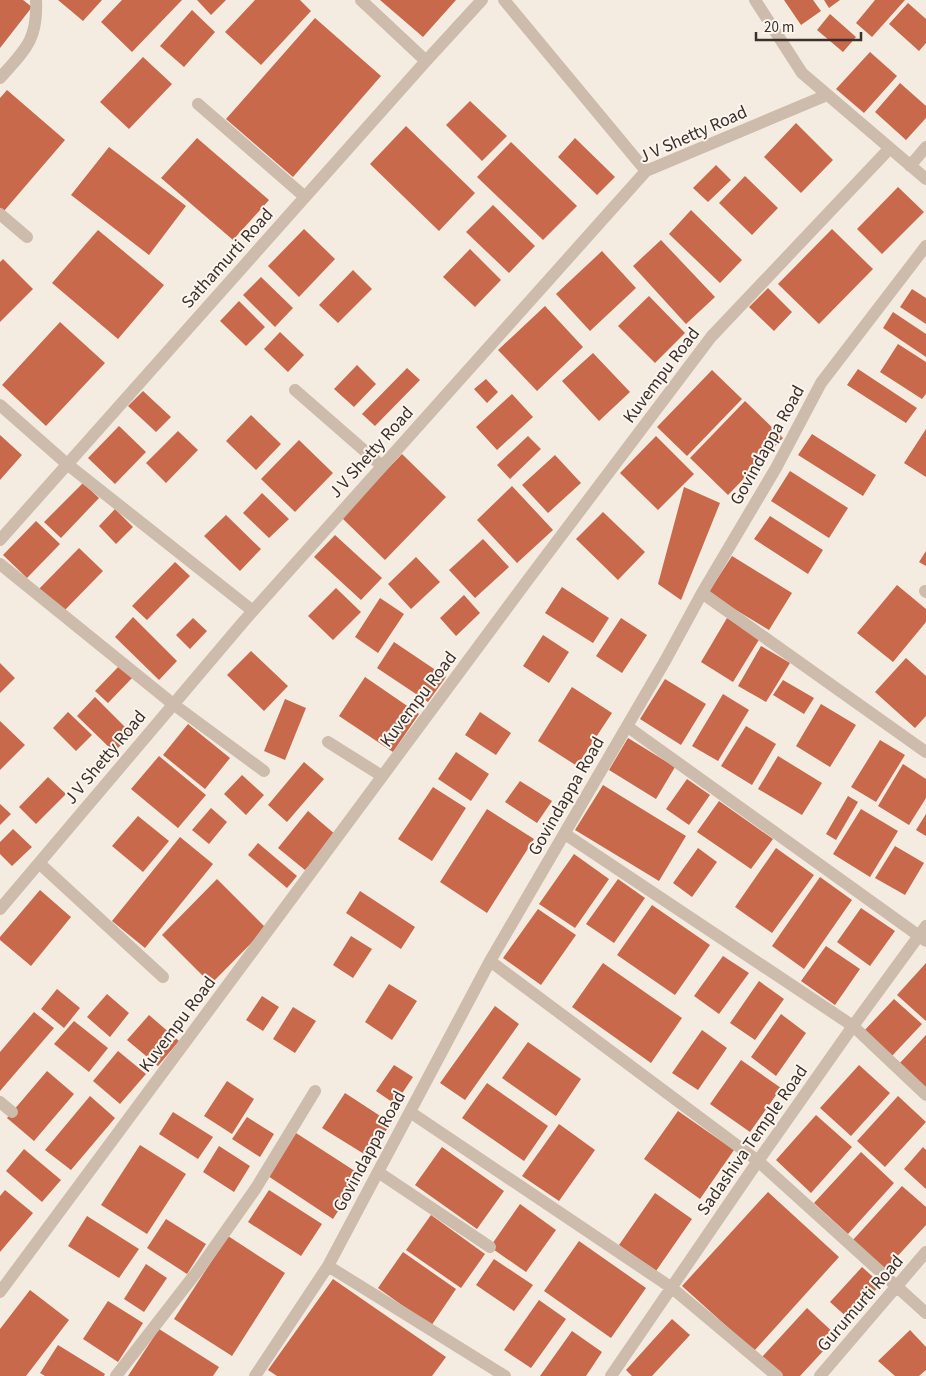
<svg xmlns="http://www.w3.org/2000/svg" width="926" height="1376" viewBox="0 0 926 1376" font-family="'Source Sans 3',sans-serif">
<rect width="100%" height="100%" fill="#f4ebe1"/>
<path fill="#c8694b" d="M0 0H23L32 7 0 48Z
M58 0H102L83 21Z
M122 0H182L132 52 101 22Z
M197 0H226L211 15Z
M255 0H300L311 11 261 65 225 32Z
M380 0H456L423 37Z
M784 0H813L821 11 801 25Z
M824 0H840L829 8Z
M875 0H905L872 37 856 23Z
M908 3 926 19V43L919 51 889 24Z
M192 10 215 32 184 67 160 46Z
M830 14 856 37 843 52 817 30Z
M315 18 381 76 293 177 226 119Z
M870 52 897 76 864 113 836 89Z
M143 57 172 84 129 129 100 102Z
M900 83 926 106V118L906 140 875 112Z
M7 90 65 140 4 211 0 208V98Z
M470 101 507 136 482 161 446 125Z
M796 123 833 160 801 193 764 157Z
M406 126 475 193 439 231 370 164Z
M197 138 269 200 233 240 161 178Z
M575 138 615 177 597 195 558 157Z
M511 142 577 206 543 240 477 177Z
M109 147 186 206 149 255 71 195Z
M716 165 731 180 708 202 693 188Z
M745 176 778 208 752 235 719 203Z
M898 187 924 212 882 254 857 229Z
M493 205 535 246 509 273 466 232Z
M691 210 742 260 720 283 669 234Z
M304 229 335 259 299 297 268 266Z
M832 229 873 269 819 324 778 284Z
M98 230 164 285 118 339 52 283Z
M661 240 715 297 686 324 633 266Z
M470 249 501 280 475 307 443 277Z
M602 251 636 288 590 331 556 294Z
M3 259 33 289 0 322V262Z
M353 270 372 289 338 323 319 305Z
M261 277 293 308 275 327 243 295Z
M768 288 792 312 774 331 749 307Z
M912 289 926 298V324L900 307Z
M649 296 685 333 655 363 618 326Z
M239 301 265 327 246 346 220 321Z
M545 306 583 347 537 391 498 350Z
M893 312 926 334V357L883 328Z
M60 322 105 363 46 426 2 385Z
M280 332 304 355 288 372 264 349Z
M898 344 926 362V394L922 399 880 372Z
M593 353 630 392 599 421 562 381Z
M357 365 376 384 354 407 334 389Z
M407 368 420 380 375 426 362 414Z
M858 369 917 408 906 423 847 385Z
M712 370 742 399 687 456 657 427Z
M486 379 498 392 487 403 474 389Z
M143 391 171 417 156 432 128 406Z
M512 394 533 417 497 450 476 427Z
M745 401 783 438 728 495 690 458Z
M251 415 281 444 256 470 226 441Z
M119 426 146 452 115 484 88 458Z
M926 429V477L904 463Z
M178 431 198 450 166 483 146 463Z
M812 434 876 475 863 496 798 455Z
M0 435 22 455 0 480Z
M528 436 541 449 510 479 497 465Z
M656 436 694 474 658 510 620 473Z
M299 440 333 473 295 512 261 479Z
M402 454 446 497 385 560 341 517Z
M555 455 581 483 548 513 522 485Z
M790 471 848 508 829 538 771 501Z
M83 483 99 498 61 538 44 522Z
M512 486 553 530 517 563 477 520Z
M684 487 720 503 681 600 658 584Z
M262 493 289 519 269 538 243 513Z
M115 509 133 527 116 544 99 526Z
M603 512 645 552 618 580 576 539Z
M226 515 261 549 240 571 204 536Z
M770 516 823 550 808 574 754 539Z
M36 521 60 544 27 578 3 555Z
M335 535 382 578 361 600 314 557Z
M483 539 509 567 475 598 449 570Z
M79 548 103 571 63 612 39 589Z
M926 551V566L919 562Z
M732 556 792 593 769 630 708 593Z
M416 557 440 582 411 609 388 584Z
M175 562 190 576 147 620 132 606Z
M897 585 926 609V622L893 662 857 633Z
M562 587 609 618 593 643 545 613Z
M336 588 361 612 333 640 308 616Z
M464 595 480 613 456 636 440 618Z
M380 598 404 614 378 653 355 637Z
M133 617 177 661 159 680 115 637Z
M193 618 207 631 190 649 176 635Z
M621 618 647 635 622 673 596 656Z
M727 618 760 638 733 682 701 662Z
M543 635 569 652 549 683 523 666Z
M394 642 446 677 428 702 377 668Z
M761 646 790 663 766 702 738 686Z
M251 651 288 686 264 711 227 675Z
M906 658 926 676V716L915 728 875 692Z
M0 663 15 678 0 693Z
M121 664 133 677 108 703 95 691Z
M365 677 419 714 393 752 339 716Z
M665 679 706 704 681 745 640 719Z
M783 680 814 698 804 714 773 695Z
M572 687 612 713 577 766 538 741Z
M723 694 749 710 718 761 692 746Z
M95 697 132 734 114 752 77 716Z
M285 699 306 708 285 760 264 751Z
M821 704 856 725 830 767 796 746Z
M68 712 92 735 76 751 53 728Z
M480 712 511 733 496 755 465 735Z
M0 721 25 745 0 770Z
M188 724 230 758 205 789 163 755Z
M746 726 776 744 752 785 721 766Z
M628 738 675 767 656 799 609 770Z
M880 740 905 755 876 802 851 787Z
M456 752 489 774 471 801 438 779Z
M159 756 206 795 178 828 131 789Z
M778 756 822 783 802 815 758 789Z
M304 762 324 779 287 822 268 805Z
M903 764 926 779V798L909 825 878 806Z
M242 775 264 795 246 815 224 794Z
M48 777 66 794 36 824 19 807Z
M687 779 710 795 689 825 666 809Z
M520 781 552 801 537 823 505 802Z
M603 785 686 836 659 881 575 830Z
M433 787 466 808 432 861 398 839Z
M848 796 858 802 836 840 826 834Z
M719 801 773 839 751 869 697 832Z
M0 804 11 814 0 825Z
M211 808 227 822 209 844 192 830Z
M487 809 534 839 487 913 440 882Z
M861 809 898 831 870 877 833 854Z
M308 811 336 835 305 870 278 848Z
M926 814V836L916 830Z
M138 816 169 841 143 872 112 846Z
M13 829 32 847 12 866 0 854V842Z
M180 837 213 864 145 948 112 921Z
M258 843 297 876 287 888 248 855Z
M895 846 924 863 905 895 875 878Z
M698 848 717 862 692 897 673 883Z
M776 848 814 875 772 933 735 907Z
M574 854 609 879 575 928 539 904Z
M820 877 852 900 804 969 772 946Z
M217 879 266 928 211 984 162 935Z
M618 879 645 898 614 943 586 924Z
M40 890 71 917 31 966 0 940V937Z
M360 891 415 927 401 949 346 913Z
M652 905 710 945 675 995 617 955Z
M861 908 895 931 870 966 837 942Z
M538 909 576 935 541 985 503 958Z
M351 936 372 949 353 978 333 965Z
M826 946 860 969 835 1005 801 981Z
M723 956 749 973 719 1014 694 996Z
M603 963 682 1018 651 1063 572 1007Z
M926 963V1021L897 995Z
M759 981 784 999 755 1040 730 1023Z
M389 984 417 1001 392 1040 365 1022Z
M57 989 80 1008 64 1028 41 1009Z
M107 994 129 1013 110 1037 87 1017Z
M262 996 279 1007 263 1031 246 1020Z
M894 999 922 1024 891 1057 863 1032Z
M495 1006 519 1024 465 1100 440 1083Z
M293 1007 316 1021 295 1053 273 1039Z
M34 1012 54 1028 0 1091V1052Z
M781 1014 806 1033 776 1076 751 1057Z
M149 1015 179 1041 158 1066 127 1040Z
M74 1021 108 1048 89 1072 54 1044Z
M702 1030 727 1048 698 1090 672 1073Z
M926 1035V1090L898 1065Z
M528 1042 581 1079 556 1116 502 1078Z
M118 1051 146 1074 120 1104 93 1081Z
M741 1060 781 1088 750 1132 710 1104Z
M394 1065 413 1077 395 1104 376 1091Z
M859 1065 890 1093 851 1136 820 1108Z
M47 1071 74 1094 34 1141 7 1118Z
M227 1081 254 1099 232 1134 204 1116Z
M487 1083 548 1126 524 1161 462 1118Z
M345 1093 391 1123 369 1157 322 1128Z
M90 1096 115 1118 71 1170 45 1150Z
M898 1096 926 1122 885 1167 857 1141Z
M678 1111 734 1150 700 1199 644 1159Z
M173 1112 213 1137 198 1159 159 1134Z
M816 1115 852 1147 811 1193 776 1160Z
M247 1117 274 1134 260 1157 232 1139Z
M559 1124 595 1150 559 1201 522 1176Z
M296 1133 361 1175 333 1219 268 1176Z
M140 1145 186 1174 147 1234 101 1205Z
M219 1146 250 1166 234 1192 203 1172Z
M442 1147 504 1191 477 1229 415 1185Z
M923 1147 926 1150V1189L904 1169Z
M24 1149 61 1180 42 1202 6 1171Z
M861 1152 894 1183 848 1234 814 1203Z
M902 1186 926 1207V1225L884 1271 852 1241Z
M5 1190 33 1213 0 1252V1196Z
M269 1190 322 1224 301 1256 248 1222Z
M768 1192 839 1257 754 1351 682 1286Z
M655 1193 692 1219 656 1271 619 1245Z
M520 1204 556 1230 526 1272 490 1247Z
M431 1215 485 1254 461 1288 406 1250Z
M87 1216 139 1249 119 1278 68 1246Z
M166 1219 206 1244 187 1274 147 1248Z
M228 1236 285 1273 232 1356 174 1319Z
M579 1241 646 1288 611 1338 544 1291Z
M403 1252 456 1289 431 1326 378 1288Z
M494 1259 533 1285 514 1311 476 1285Z
M146 1264 167 1278 144 1312 124 1299Z
M862 1267 881 1284 849 1319 830 1302Z
M333 1279 446 1357 432 1376H277L268 1370Z
M30 1290 69 1320 26 1376H0V1329Z
M539 1300 566 1319 531 1368 504 1350Z
M108 1301 143 1323 118 1362 83 1339Z
M807 1308 837 1336 800 1376H783L762 1357Z
M672 1319 690 1335 652 1376H632L626 1370Z
M159 1329 219 1367 213 1376H128Z
M910 1330 926 1347V1370L919 1376H895L878 1361Z
M572 1331 602 1352 586 1376H540Z
M58 1345 105 1374 104 1376H45L40 1373Z"/>
<g fill="none" stroke-linecap="round" stroke-linejoin="round">
<path stroke="#cdbbac" stroke-width="12" d="M361 0 426 61
M504 0 646 171
M755 0 802 73 926 179
M0 78C25 50 38 40 36 0
M198 104 305 197
M910 166 926 147
M0 214 27 237
M295 390 382 466
M0 405 67 464 253 611
M0 540 426 61 482 0
M0 564 173 704 264 771
M925 591 926 592
M702 593 926 752
M628 727 926 941
M328 742 382 776
M565 834 853 1026 926 1095
M39 863 163 977
M0 909 244 621 646 171 827 95
M490 961 758 1161 926 1313
M0 1102 12 1112
M410 1112 672 1288 777 1376
M378 1172 490 1247
M328 1266 505 1376
M0 1292 527 581 711 337 890 148
M116 1376 199 1269 256 1188 315 1091
M255 1376 328 1266 490 961 665 661 702 593 776 468 821 383 926 246
M611 1376 758 1161 853 1026 926 926
M820 1376 926 1252"/>
</g>
<g text-anchor="middle" stroke-width="4" stroke-linejoin="round" paint-order="stroke">
<g font-size="18" fill="#3b302b" stroke="#fbf5ee">
<text transform="translate(693 134) rotate(-24)" y="6">J V Shetty Road</text>
<text transform="translate(227 258) rotate(-48)" y="6">Sathamurti Road</text>
<text transform="translate(661 375) rotate(-53)" y="6">Kuvempu Road</text>
<text transform="translate(767 445) rotate(-61)" y="6">Govindappa Road</text>
<text transform="translate(371 452) rotate(-48)" y="6">J V Shetty Road</text>
<text transform="translate(418 699) rotate(-53)" y="6">Kuvempu Road</text>
<text transform="translate(105 757) rotate(-50)" y="6">J V Shetty Road</text>
<text transform="translate(566 796) rotate(-60)" y="6">Govindappa Road</text>
<text transform="translate(177 1024) rotate(-53)" y="6">Kuvempu Road</text>
<text transform="translate(752 1140) rotate(-55)" y="6">Sadashiva Temple Road</text>
<text transform="translate(369 1151) rotate(-62)" y="6">Govindappa Road</text>
<text transform="translate(860 1303) rotate(-49)" y="6">Gurumurti Road</text>
</g>
</g>
<path d="M756 32v8h105v-8" fill="none" stroke="#3b302b" stroke-width="2.5"/>
<text x="764" y="32" font-size="15" fill="#3b302b" stroke="#fbf5ee" stroke-width="4" paint-order="stroke">20 m</text>
</svg>
